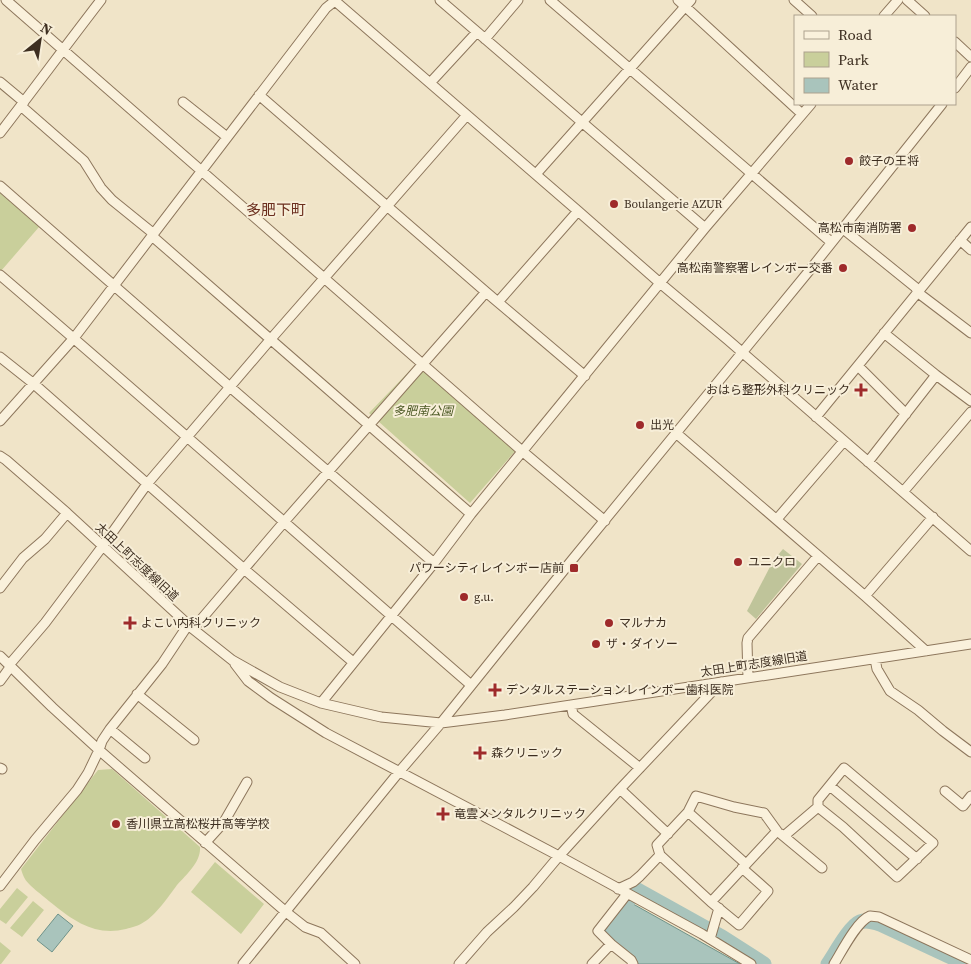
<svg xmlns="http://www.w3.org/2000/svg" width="971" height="964" viewBox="0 0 971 964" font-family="'Source Serif 4','Noto Sans JP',serif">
<rect width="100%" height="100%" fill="#f0e4c8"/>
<path fill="#c9cf9b" d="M0 192 39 227 1 271 0 270Z
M421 359 516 450 470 503 369 413Z
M112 769 200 847C201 862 187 874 177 885 169 896 155 916 144 922 139 926 132 927 126 929 97 936 76 923 54 905 47 899 28 885 25 879 23 876 22 872 21 869L98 770Z
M215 862 264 904 241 934 191 892Z
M17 888 28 897 6 924 0 920V909Z
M33 901 44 910 22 937 10 928Z
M0 942 11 951 1 964H0Z"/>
<path fill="#bfc49a" d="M783 549 802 564 756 619 747 611 773 561Z"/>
<path fill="#a9c4bc" stroke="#6f938a" d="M626 900 740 964H638L632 956 610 938 604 929Z
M58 914 73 926 52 952 37 940Z"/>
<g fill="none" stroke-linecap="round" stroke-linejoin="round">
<path stroke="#a9c4bc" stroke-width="15" d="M627 903 634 888 722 937 764 964
M828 964C835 954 850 926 860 922 867 919 873 922 880 924L966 964"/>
<g stroke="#8d765c" stroke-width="11">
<path id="minor" d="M6 0 522 451 605 521
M334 0 578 211 660 283 728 340 971 551
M440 0 705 228
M550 0 831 242
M678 0 802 114
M794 0 812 16
M907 0 925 16
M884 16 898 0
M485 39 518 0
M955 42 971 57
M0 82 24 102
M430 83 477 32
M955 88 971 67
M259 95 486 292 585 376
M183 102 227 137
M21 106 84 161 101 188 112 200 154 234
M0 133C34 89 67 44 101 0
M536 174 691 0
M0 186 230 387 434 563
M842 228 915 287 921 295 971 333
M152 236 471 514
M960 240 971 250
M0 275C158 410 314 549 471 685
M498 302 578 211
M884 333 936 375 971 401
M0 357 34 384 244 569 353 662
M858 366 906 414
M816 417 971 227
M0 421 74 338 326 8 336 0
M676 433 865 596 926 651
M0 456 6 460 67 513 193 629 232 660 280 687 321 703 381 717 441 723 505 715 971 644
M868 462 936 375
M903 492 971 412
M777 519 844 441
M0 588 23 558 45 539 67 513
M865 596 933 517
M193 629 284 522 486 292
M0 656 52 707 99 750 286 912 305 927 321 933 355 964
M875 659 877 669 890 691 918 710 943 731 971 752
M235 664 248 681 271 698 326 733 559 856 702 934 751 964
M9 665 45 623 102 547 147 484 270 340 467 115
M748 678 747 643 748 638 818 556
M0 681 11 666
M137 694 194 740
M321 703 434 563 471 514 705 228 811 104
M571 705 573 714 640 768
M110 729 145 758
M0 768 2 769
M830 786 917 859
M620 789 668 834
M945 791 963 806 971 796
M688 812 746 864
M781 834 822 868
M784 836 818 807V800L844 768 933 843 897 877 843 827 818 807
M205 843 224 822 247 782
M0 886 35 840 77 790 88 773 99 750 102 741 110 729 162 664 188 625
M618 889 633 882 640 876 660 855 657 845 688 812 696 796 734 807 764 813 777 831 711 902 660 855
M627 894 598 931 611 944 631 960 633 964
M711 902 739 925 768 891 742 868
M710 939 719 908
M243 964 399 772 441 723 572 560 809 271 942 104
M459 964 487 932 514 907 533 887 559 856 620 789 721 682
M592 964 611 944
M834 964C842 951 857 921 870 916L879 917 971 960"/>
</g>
<use href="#minor" stroke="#faf1dc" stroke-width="9"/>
</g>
<g fill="#9e2a2b" stroke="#f7eed8" stroke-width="2">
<circle cx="849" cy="161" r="5"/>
<circle cx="614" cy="204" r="5"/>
<circle cx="912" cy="228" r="5"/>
<circle cx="843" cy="268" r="5"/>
<path d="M858.5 382.5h5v5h5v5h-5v5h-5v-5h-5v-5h5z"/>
<circle cx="640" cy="425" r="5"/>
<circle cx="738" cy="562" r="5"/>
<rect x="569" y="563" width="10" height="10" rx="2.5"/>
<circle cx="464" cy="597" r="5"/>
<path d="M127.5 615.5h5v5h5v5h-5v5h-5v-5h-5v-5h5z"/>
<circle cx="609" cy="623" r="5"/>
<circle cx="596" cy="644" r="5"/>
<path d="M492.5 682.5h5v5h5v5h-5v5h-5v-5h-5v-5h5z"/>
<path d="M477.5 745.5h5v5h5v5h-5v5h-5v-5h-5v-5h5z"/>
<path d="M440.5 806.5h5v5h5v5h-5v5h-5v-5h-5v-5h5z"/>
<circle cx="116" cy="824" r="5"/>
</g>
<g text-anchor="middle" stroke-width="4" stroke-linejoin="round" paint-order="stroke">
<g font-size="12" fill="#3d2e20" stroke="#f7eed8" text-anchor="start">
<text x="859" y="165">餃子の王将</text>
<text x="624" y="208">Boulangerie AZUR</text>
<text x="902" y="232" text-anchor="end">高松市南消防署</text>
<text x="833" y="272" text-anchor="end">高松南警察署レインボー交番</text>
<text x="850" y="394" text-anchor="end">おはら整形外科クリニック</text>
<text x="650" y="429">出光</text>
<text x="748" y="566">ユニクロ</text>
<text x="564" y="572" text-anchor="end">パワーシティレインボー店前</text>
<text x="474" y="601">g.u.</text>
<text x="141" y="627">よこい内科クリニック</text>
<text x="619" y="627">マルナカ</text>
<text x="606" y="648">ザ・ダイソー</text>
<text x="506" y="694">デンタルステーションレインボー歯科医院</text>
<text x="491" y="757">森クリニック</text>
<text x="454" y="818">竜雲メンタルクリニック</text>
<text x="126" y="828">香川県立高松桜井高等学校</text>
</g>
<g font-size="12" font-style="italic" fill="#4d5a26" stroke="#f7eed8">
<text x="423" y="415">多肥南公園</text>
</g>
<g font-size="12" fill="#3d2e20" stroke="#f7eed8">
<text transform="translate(137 562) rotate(43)" y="4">太田上町志度線旧道</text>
<text transform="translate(754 664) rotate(-9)" y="4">太田上町志度線旧道</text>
</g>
<g font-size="15" fill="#6b2e1e" stroke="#f7eed8">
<text x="276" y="215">多肥下町</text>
</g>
</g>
<rect x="794" y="15" width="162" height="90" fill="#f7eed8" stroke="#ada18e"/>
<rect x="804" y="31" width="25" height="8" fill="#faf1dc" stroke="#ada18e"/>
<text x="838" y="40" font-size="15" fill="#3d2e20">Road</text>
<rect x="804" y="52" width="25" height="15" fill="#c9cf9b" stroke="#ada18e"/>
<text x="838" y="65" font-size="15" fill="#3d2e20">Park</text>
<rect x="804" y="78" width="25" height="15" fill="#a9c4bc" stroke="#ada18e"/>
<text x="838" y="90" font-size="15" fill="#3d2e20">Water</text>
<g transform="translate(40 40) rotate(30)" stroke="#f7eed8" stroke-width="4" paint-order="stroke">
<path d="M0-4L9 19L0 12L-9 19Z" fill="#3d2e20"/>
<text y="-8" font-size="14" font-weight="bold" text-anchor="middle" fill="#3d2e20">N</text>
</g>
</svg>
